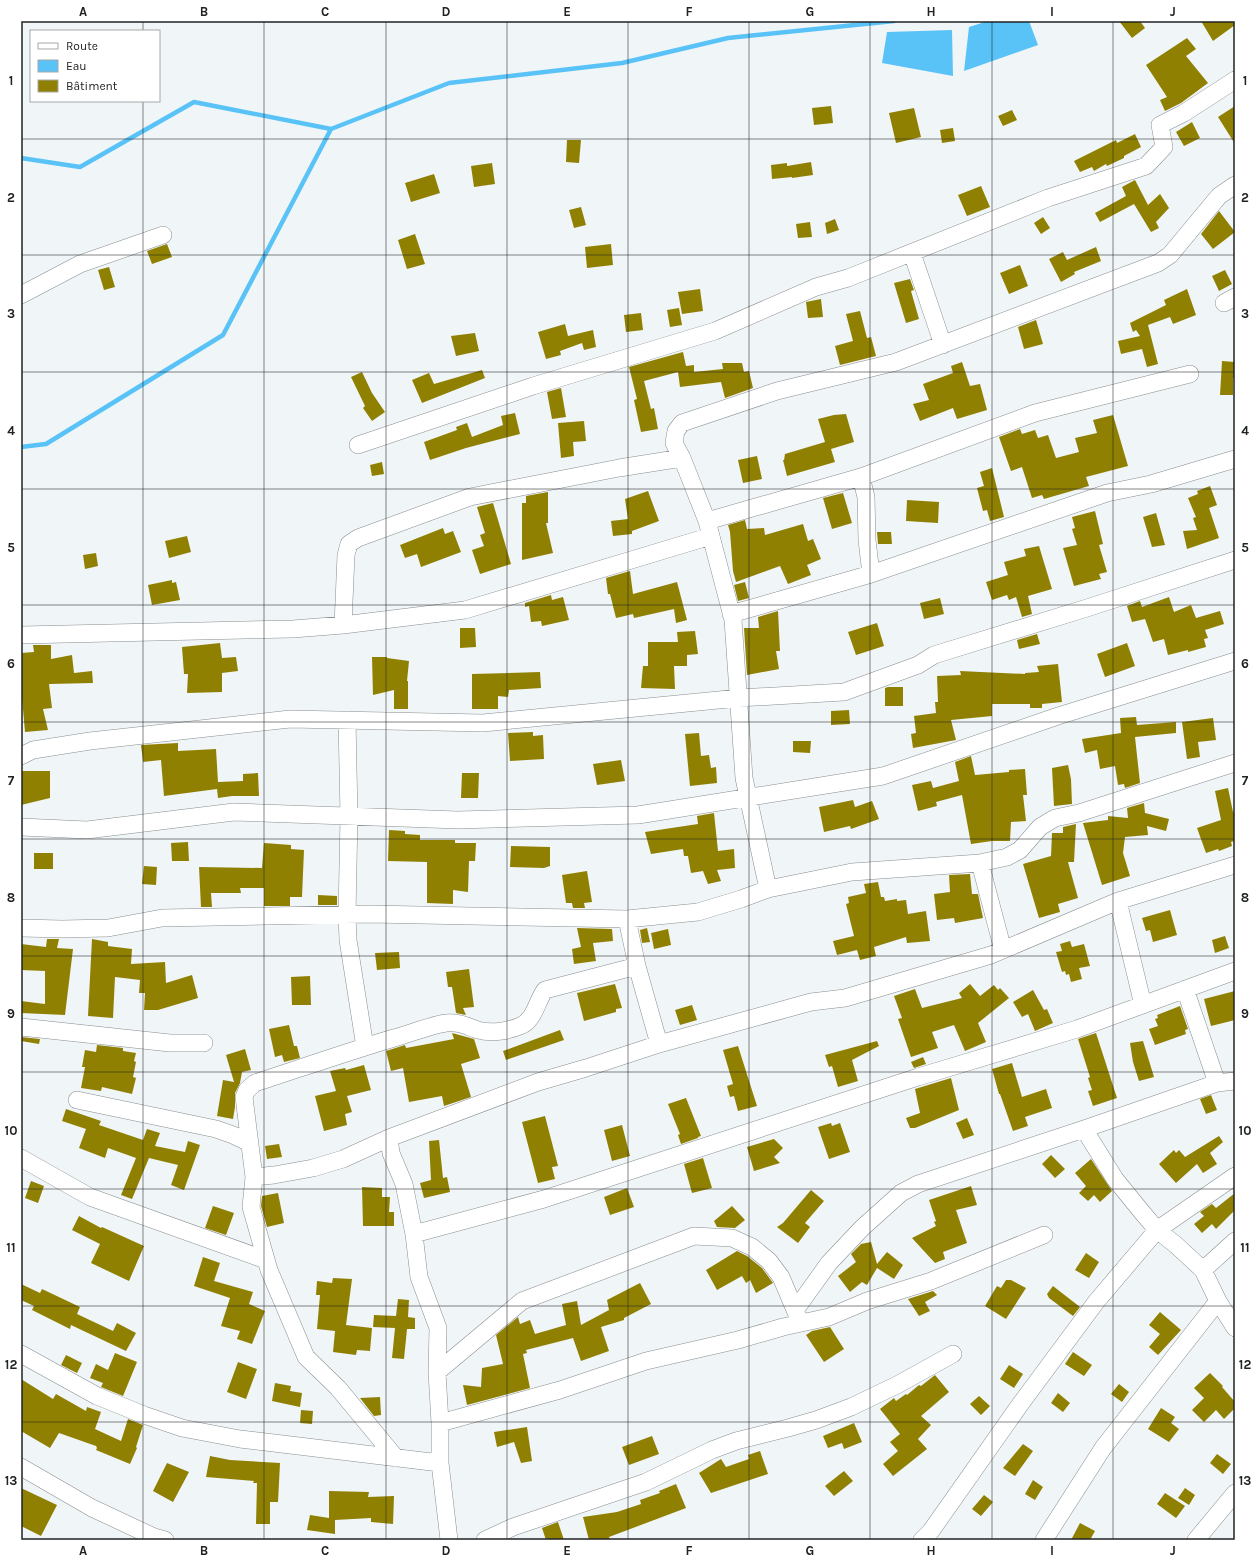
<svg xmlns="http://www.w3.org/2000/svg" width="1256" height="1561" viewBox="0 0 1256 1561" font-family="Karla,sans-serif">
<rect width="100%" height="100%" fill="#f0f5f8"/>
<path fill="#59c3f8" d="M988 21H1029L1038 45 964 71 969 27Z
M952 30 953 76 882 63 887 32Z"/>
<g fill="none" stroke-linecap="round" stroke-linejoin="round">
<path stroke="#59c3f8" stroke-width="4.5" d="M21 158 80 167 194 102 331 129
M21 447 46 444 223 335 331 129 449 83 622 63 728 38 894 21"/>
</g>
<path fill="#908002" d="M1119 21H1140L1145 28 1132 38Z
M1201 21H1235V25L1213 41Z
M1187 38 1196 49 1186 56 1208 83 1181 103 1165 111 1160 100 1167 97 1146 65Z
M831 106 833 123 814 125 812 108Z
M1235 106V144L1218 117Z
M914 108 921 137 896 143 889 113Z
M1012 110 1017 120 1003 126 998 116Z
M1192 122 1200 138 1184 146 1176 132Z
M953 128 955 141 942 143 940 130Z
M1135 134 1141 147 1124 156V158L1107 166 1106 164 1094 171 1092 167 1080 172 1074 161 1116 140 1117 143Z
M567 140H581L579 163 566 162Z
M811 162 813 175 792 178V177L772 179 771 165 787 163V166Z
M492 163 495 184 474 187 471 166Z
M434 174 440 193 411 202 405 183Z
M1135 180 1148 205 1160 194 1169 208 1156 222 1159 228 1151 232 1134 204 1100 222 1095 213 1126 196 1122 187Z
M981 186 990 207 967 216 958 195Z
M581 207 586 225 574 228 569 210Z
M1219 211 1235 232 1213 249 1201 234Z
M1043 217 1050 228 1041 234 1034 223Z
M835 219 839 230 827 234 825 223Z
M810 222 812 237 798 238 796 224Z
M415 234 425 264 407 269 398 240Z
M167 244 172 257 152 264 147 251Z
M611 244 613 265 587 268 585 247Z
M1096 247 1101 261 1074 272 1075 274 1061 282 1049 259 1063 252 1067 260Z
M1020 265 1028 286 1009 294 1000 273Z
M109 267 115 287 104 290 98 270Z
M1225 270 1232 284 1219 291 1212 276Z
M910 279 914 290 911 291 919 319 906 323 894 283Z
M700 289 703 311 682 314 678 292Z
M1187 289 1196 315 1173 324 1170 317 1148 325 1158 364 1147 367 1142 349 1121 354 1118 341 1140 336 1136 330 1133 332 1130 323 1166 305 1164 300Z
M821 299 823 317 808 318 806 302Z
M679 308 682 325 670 327 667 310Z
M860 311 867 338 871 337 876 356 840 365 835 346 853 341 846 314Z
M641 313 643 330 626 332 624 315Z
M1036 320 1043 344 1024 349 1018 327Z
M565 324 568 336 593 330 596 347 584 350 582 343 560 351 561 355 546 359 538 332Z
M475 333 479 351 456 356 451 336Z
M683 352 686 366 694 365V372L723 369 722 363H742L744 372 749 371 753 388 725 398 721 382 680 387 678 372 644 381 651 409 654 408 658 429 641 432 634 400 637 399 629 367Z
M1222 361 1235 362V378H1233V395H1220Z
M962 362 970 386 980 384 987 410 957 419 953 408 920 421 913 404 929 400 923 384 953 373 951 366Z
M482 370 485 378 422 403 412 380 429 373 434 384Z
M362 372 372 393 385 412 372 421 363 408 365 406 351 377Z
M561 388 566 417 552 419 547 392Z
M515 413 520 434 466 448 430 460 424 442 457 430 456 427 467 423 472 437 503 425 501 416Z
M846 414 854 442 831 449 835 462 787 476 783 460H784L785 454 825 442 818 419 834 415Z
M1113 415 1128 466 1086 477 1089 486 1044 499 1042 495 1032 498 1022 467 1011 471 999 437 1020 429 1022 434 1035 430 1038 438 1048 435 1056 458 1079 452 1075 438 1097 433 1093 420Z
M584 421 586 441 573 442 574 456 561 458 558 423Z
M757 456 762 479 743 483 738 460Z
M382 462 384 474 372 476 370 465Z
M992 468 1004 517 990 521 987 510 983 511 977 488 984 486 980 472Z
M1210 486 1217 505 1209 508 1219 538 1187 549 1183 531 1197 530 1193 518 1196 517 1188 498 1198 494 1197 491Z
M648 491 659 521 632 531V534L613 536 611 521 628 519 625 499Z
M548 492V523H546L553 553 522 560V503H526V496Z
M843 493 852 523 832 529 823 498Z
M907 500 939 502 938 523 906 521Z
M493 503 511 564 480 574 472 550 484 546 480 535 485 533 477 507Z
M1095 511 1103 544 1099 545 1107 572 1099 574 1101 579 1074 586 1063 548 1077 545 1072 529 1075 528 1072 517Z
M1156 513 1165 545 1152 547 1143 517Z
M745 520 747 529 764 528 765 535 803 524 808 541 813 539 821 559 807 565 811 575 788 584 780 566 736 582 733 571 730 532 728 525Z
M443 528 445 534 453 531 461 552 421 567 417 554 405 558 400 545Z
M877 532H891L892 544H878Z
M187 536 191 552 169 558 165 541Z
M1039 546 1052 589 1028 596 1032 614 1022 617 1016 597 1009 600 1007 595 992 600 986 582 1008 575 1004 562 1026 556 1024 549Z
M96 553 98 566 85 569 83 555Z
M630 571 633 594 677 582 687 620 676 623 674 609 634 618 633 614 616 618 610 594H608L606 578Z
M172 580V583L176 582 180 600 152 605 148 585Z
M745 582 749 598 738 601 734 585Z
M551 595 552 600 563 597 569 620 542 626 541 621 531 622 529 606 525 607V603Z
M1169 597 1174 612 1191 605 1196 618 1220 611 1224 624 1205 630 1208 638 1204 639 1206 647 1188 652V650L1168 655 1164 639 1153 642 1145 619 1132 622 1127 606 1140 601 1142 607Z
M940 598 944 614 924 619 920 603Z
M778 611 780 651H776L779 669 747 675 744 628H759L758 617Z
M877 623 884 646 856 655 848 632Z
M460 628H475L476 647 460 648Z
M695 631 698 654 687 655V666H674L675 689 641 688 643 666H648V642H678L677 632Z
M1037 634 1040 644 1019 649 1017 640Z
M220 643 222 658 236 657 238 671 222 673V692L187 693 188 674H184L182 647Z
M1127 643 1135 666 1105 677 1097 654Z
M33 645H51V659L72 655 74 673 92 671 93 683 49 684 52 708 43 709 48 730 25 732 21 687V653L34 652Z
M372 657H387V658L409 661 407 681H408V709H394V690L373 695Z
M1058 664 1062 702 1042 704V708H1030V704H992V716L951 720 956 740 913 748 911 734 916 733 914 716 936 713 935 702H938L937 676 961 675 960 671 1025 674V673L1039 672 1037 666Z
M540 672 541 688 509 690 508 697 498 696V709H472V674Z
M888 687H903V706H885V688Z
M849 710 850 724 831 725V711Z
M1136 717 1137 725 1176 722V733L1135 737 1140 783 1125 788 1124 784 1118 785 1115 766 1100 769 1097 750 1085 753 1082 739 1121 733 1120 718Z
M1213 718 1216 740 1198 742 1200 757 1187 759 1182 722Z
M533 732V736L543 735 544 759 510 761 508 733Z
M699 733 701 756 709 755 711 768 716 767 717 783 690 786 685 734Z
M793 741H811L810 753 793 752Z
M178 743V751L216 749 218 782 243 781V774L258 773 259 796H232L218 798 217 789 164 796 161 760 143 762 141 745Z
M971 756 975 775 1009 772V770L1025 769 1027 795H1023L1026 821 1011 822 1010 841H992L971 844 962 795 936 802 937 806 918 811 912 785 931 781 933 788 959 781 955 762Z
M621 760 625 781 597 785 593 764Z
M1068 765 1071 779 1072 804 1054 806 1052 768Z
M21 771H50V798L21 805Z
M462 773H479L478 798H461Z
M1228 788 1233 812H1235V841L1231 842 1232 846 1219 851 1218 849 1206 853 1197 828 1221 820 1215 791Z
M853 800 855 807 872 801 879 819 851 829 850 826 824 832 819 807Z
M1144 803 1145 813 1169 819 1166 831 1147 826 1148 835 1125 837 1123 853 1130 876 1102 885 1083 823 1108 820V816L1128 818 1127 808Z
M714 813 718 851 734 849 735 868 717 870 721 881 708 884 703 871 691 873 688 856H684L683 849 651 854 645 832 698 824 697 816Z
M1076 824 1074 862H1068L1078 898 1058 904 1060 912 1039 918 1023 864 1051 856 1052 833H1063V827Z
M389 830 405 831V834L420 835V840H455V843H476L475 861H469L468 892 453 890V904L427 903V862L388 861Z
M188 842 189 861H172L171 843Z
M264 843 291 845V849L304 850 302 897H290V906H264V888H240L241 893H211L212 907H201L199 867 262 868Z
M511 846 550 847V866L544 868 510 867Z
M34 853H53V869H34Z
M144 866 157 867 156 885 142 884Z
M587 871 592 902 584 903 585 908H573L572 903H566L562 875Z
M970 874 972 894H978L983 918 955 923 954 918 937 920 934 894 950 892 949 875Z
M878 882 881 897H884L885 901 897 899V901L906 900 908 914 926 911 930 941 907 943 906 937 874 947 876 956 860 960 857 950 837 955 833 941 854 936 846 904 849 903 848 897 866 893 864 884Z
M318 895 337 896V905H318Z
M1170 910 1177 935 1153 942 1150 930 1146 931 1142 918Z
M577 928 612 929 613 941 593 943 596 961 574 964 572 949 581 947Z
M647 928 650 942 642 943 640 930Z
M668 929 671 945 654 949 651 933Z
M1225 936 1229 948 1215 953 1212 940Z
M47 939H59L57 948 73 949 65 1015 21 1013V1001L45 1004V971L21 970V944L46 947Z
M92 939 108 942V946L132 949 131 964 165 962 166 983 192 975 198 998 158 1010H144L145 993H139L140 980 115 977 113 1018 88 1016Z
M1070 941 1072 947 1084 944 1090 966 1079 968 1082 979 1071 982 1069 974 1066 975 1065 971 1062 972 1056 952 1062 951 1060 944Z
M399 952 400 968 377 970 375 953Z
M469 969 474 1007 463 1008 466 1015 456 1013 452 987H448L446 972Z
M310 976 311 1005H292L291 977Z
M615 984 622 1008 616 1009V1012L584 1021 577 993Z
M970 984 980 996 994 985 998 990 1000 988 1009 998 978 1023 986 1042 965 1051 954 1025 932 1032 938 1048 911 1057 898 1019 902 1018 894 996 915 989 922 1008 962 998 959 993Z
M1033 990 1044 1010 1047 1009 1053 1023 1035 1031 1028 1014 1022 1017 1013 1002Z
M1235 991V1020L1211 1026 1204 999Z
M692 1005 697 1020 680 1025 675 1010Z
M1180 1006 1188 1029 1185 1030 1186 1034 1155 1045 1149 1029 1158 1026 1155 1019 1158 1018 1157 1015Z
M289 1025 294 1046H297L300 1058 284 1062 282 1055 275 1057 269 1029Z
M560 1030 564 1040 506 1060 503 1051Z
M452 1033 474 1039 480 1058 461 1064 471 1097 444 1106 442 1096 409 1102 403 1068 391 1071 386 1051 405 1045 406 1048 454 1039Z
M1096 1033 1117 1098 1093 1106 1088 1091 1092 1090 1088 1078 1090 1077 1078 1039Z
M21 1037 40 1039 39 1044 21 1041Z
M877 1041 879 1046 852 1060 858 1081 838 1087 832 1066 829 1067 825 1055Z
M1143 1041 1154 1077 1139 1081 1133 1062 1130 1043Z
M97 1045 123 1048V1051L136 1053 134 1061 136 1062 133 1077 136 1078 132 1094 102 1087 101 1091 81 1088 85 1067H82L85 1050 96 1052Z
M738 1046 757 1106 738 1111 734 1096 730 1097 727 1086 733 1084 723 1050Z
M245 1049 251 1070 242 1072 240 1083 235 1093V1107L233 1119 217 1116 223 1080 234 1082 226 1055Z
M923 1057 926 1064 914 1068 911 1062Z
M1012 1063 1022 1097 1046 1089 1052 1108 1025 1117 1028 1126 1013 1131 1000 1094H999L992 1069Z
M364 1065 371 1090 347 1096 352 1112 345 1114 347 1125 324 1131 315 1096 336 1091 330 1071 345 1068 346 1070Z
M951 1078 959 1110 915 1128H910L906 1118 920 1113 915 1089Z
M1211 1095 1217 1110 1206 1114 1200 1099Z
M686 1098 701 1136 698 1137V1138L681 1144 678 1135 680 1134 668 1104Z
M66 1109 101 1121 99 1125 143 1140 147 1129 160 1133 155 1146 185 1152 188 1141 200 1145 184 1190 171 1185 178 1165 149 1158 132 1199 121 1195 136 1158 108 1148 105 1158 79 1148 86 1129 62 1121Z
M545 1116 558 1166 552 1167 555 1179 538 1183 522 1122Z
M967 1118 974 1135 963 1139 956 1123Z
M831 1123 832 1126 840 1123 850 1152 829 1159 818 1127Z
M622 1125 630 1156 612 1161 604 1130Z
M1219 1136 1223 1142 1210 1153 1217 1164 1203 1173 1197 1164 1176 1183 1159 1164 1174 1150 1176 1153 1179 1150 1185 1157Z
M774 1139 783 1148 774 1157 780 1163 754 1171 747 1147Z
M439 1140 443 1178 447 1177 450 1192 424 1198 420 1183 431 1180 429 1141Z
M279 1144 282 1157 267 1159 265 1146Z
M1051 1155 1065 1169 1055 1178 1042 1164Z
M703 1158 712 1188 692 1193 684 1164Z
M1091 1159 1112 1191 1100 1202 1094 1195 1088 1201 1079 1193 1086 1186 1075 1173Z
M31 1181 44 1186 38 1203 25 1198Z
M971 1186 977 1205 956 1210 967 1243 943 1252 945 1259 935 1263 912 1238 936 1226 934 1222 936 1221 929 1200Z
M362 1187 382 1188V1197H390L389 1212H394V1226H363Z
M627 1188 634 1207 610 1215 604 1197Z
M811 1190 824 1201 805 1223 810 1227 798 1243 777 1227 783 1223Z
M278 1193 284 1223 267 1227 261 1206 262 1196Z
M1235 1193V1210L1216 1229 1212 1224 1202 1233 1194 1224 1204 1216 1200 1212 1212 1204 1216 1208Z
M213 1206 234 1213 226 1235 205 1228Z
M732 1206 745 1220 735 1228 717 1227 714 1221Z
M79 1216 101 1228 102 1227 144 1246 129 1281 91 1263 100 1244 72 1230Z
M871 1242 877 1264 887 1252 903 1265 894 1279 877 1268 867 1285 862 1282 850 1292 838 1276 856 1262 851 1254 861 1244Z
M737 1251 747 1256 762 1268 773 1283 756 1293 750 1280 746 1283 742 1276 717 1290 706 1270Z
M1086 1253 1099 1262 1089 1278 1075 1270Z
M203 1257 220 1263 214 1281 253 1292 249 1304 265 1311 252 1344 237 1339 240 1331 221 1326 230 1298 194 1286Z
M333 1278 352 1279 346 1325 372 1328 370 1351 357 1350 356 1355 333 1352 335 1331 317 1329 320 1295H316L317 1281 332 1283Z
M1006 1280H1011L1026 1288 1006 1319 985 1306 997 1286 1001 1288Z
M640 1283 651 1304 624 1318V1320L601 1327 609 1351 581 1361 573 1338 526 1350 527 1353 523 1354 530 1388 467 1405 463 1385 481 1387 482 1368 503 1364 496 1335 518 1317 520 1324 530 1320 535 1334 566 1325 562 1304 577 1301 581 1325 609 1310 607 1300Z
M21 1284 40 1293 42 1289 80 1307 77 1314 113 1331 117 1323 136 1333 126 1351 71 1325 70 1329 32 1310 34 1306 21 1300Z
M1053 1286 1080 1307 1073 1316 1049 1298 1047 1294Z
M933 1291 937 1295 925 1302 930 1311 919 1316 908 1299Z
M398 1299 409 1300 408 1317 415 1318V1329H407L404 1359 392 1358 395 1328 373 1327 374 1315 396 1316Z
M1160 1312 1181 1330 1158 1355 1149 1347 1160 1334 1149 1325Z
M830 1327 844 1349 824 1362 806 1335 812 1331Z
M1073 1352 1092 1365 1084 1376 1065 1364Z
M115 1353 137 1362 123 1396 101 1387 103 1383 90 1378 96 1364 108 1370Z
M66 1355 82 1363 77 1373 61 1365Z
M238 1362 257 1369 246 1399 227 1392Z
M1009 1365 1023 1374 1014 1388 1000 1379Z
M1210 1373 1223 1386 1222 1387 1235 1402V1408L1224 1419 1216 1410 1204 1422 1192 1410 1204 1398 1194 1388Z
M935 1375 949 1392 921 1416 931 1425 918 1439 927 1449 893 1476 883 1464 898 1451 890 1442 900 1434 880 1409 894 1398 896 1401 906 1394 907 1395 919 1385 921 1386Z
M21 1379 53 1399 56 1394 86 1411 87 1407 101 1412 95 1429 121 1441 128 1419 143 1425 136 1447 137 1448 130 1464 96 1450 97 1448 96 1446 59 1433 50 1448 21 1431Z
M275 1383 291 1386 290 1391 302 1393 300 1407 272 1401Z
M1119 1384 1129 1392 1122 1402 1111 1394Z
M1058 1393 1070 1403 1063 1412 1051 1403Z
M979 1396 990 1406 981 1415 970 1404Z
M380 1397 381 1415 374 1416 360 1398Z
M1161 1408 1175 1417 1171 1423 1179 1429 1169 1442 1148 1429Z
M301 1410 313 1411 312 1424 300 1423Z
M854 1423 862 1442 844 1449 842 1443 828 1448 823 1436Z
M527 1427 532 1461 521 1463 514 1442 497 1447 494 1432Z
M652 1436 659 1454 629 1465 622 1447Z
M1023 1444 1033 1451 1015 1476 1003 1468Z
M760 1451 768 1474 711 1493 699 1473 721 1459 726 1467 749 1459 748 1455Z
M1217 1454 1231 1464 1223 1474 1210 1463Z
M210 1456 230 1460 280 1463 278 1502H270V1524H256L257 1483H253L254 1481 206 1477Z
M167 1463 189 1472 173 1502 153 1491Z
M844 1471 853 1481 834 1496 825 1486Z
M1033 1480 1043 1487 1035 1500 1025 1494Z
M676 1484 686 1508 609 1537 610 1540H589L583 1517 617 1512 641 1504 640 1500 660 1493 659 1491Z
M21 1488 57 1505 41 1536 21 1526Z
M1185 1488 1195 1495 1189 1505 1178 1498Z
M329 1491 369 1492 368 1497 394 1496 393 1524 371 1522V1518L335 1520V1534L307 1530 310 1515 329 1518Z
M1165 1493 1185 1506 1176 1518 1157 1504Z
M984 1495 993 1502 981 1516 972 1509Z
M558 1522 564 1540H546L542 1528Z
M1080 1523 1095 1531 1090 1540H1071Z"/>
<g fill="none" stroke-linecap="round" stroke-linejoin="round">
<g stroke="#898e90" stroke-width="18">
<path id="minor" d="M912 253 943 345
M21 295 80 264 163 235
M1224 303 1235 297
M358 445 533 386 715 331 816 287 848 278 1048 198 1146 166 1164 147 1160 125 1184 113 1235 80
M861 477 866 497 867 540 871 574
M707 521 861 477 1035 413 1190 374
M731 614 871 574 1107 493 1151 484 1235 459
M343 625 346 555 349 544 358 538 470 497 619 468 682 458
M21 635 293 629 343 625 465 610 711 536
M347 720 349 816 347 915 348 940 365 1047
M21 756 33 750 90 741 290 719 483 723 739 698 844 692 918 665 934 655 1087 608 1235 560
M21 827 87 830 234 812 458 820 638 815 883 776 1058 716 1235 661
M980 863 1003 950
M768 889 744 778 733 620 707 521 682 458 674 443 676 431 682 423 777 391 896 362 1158 263 1170 255 1219 196 1235 185
M1118 901 1143 1005
M627 919 637 966 659 1044
M21 928 62 929 108 928 162 918 370 914 627 919 698 912 741 899 768 889 852 872 980 863 1007 857 1020 850 1040 827 1055 818 1079 813 1235 763
M1185 989 1217 1083
M21 1027 170 1043H204
M77 1100 216 1129 233 1135 250 1143
M1084 1129 1115 1179 1141 1211 1157 1230 1176 1245 1203 1270 1218 1301 1235 1328
M389 1138 391 1153 404 1184 414 1234 419 1277 438 1328 437 1372 440 1423V1463L449 1540
M21 1158 90 1197 266 1260
M254 1177 274 1175 313 1168 343 1159 389 1138 538 1082 586 1068 659 1044 811 1002 845 998 991 955 1118 901 1235 865
M414 1234 544 1199 918 1077 1077 1029 1235 971
M1203 1270 1235 1241
M796 1309 829 1263 862 1228 901 1193 918 1184 1084 1129 1217 1083 1235 1081
M21 1354 97 1396 144 1415 182 1428 240 1439 440 1463
M437 1372 522 1301 694 1236 732 1238 752 1247 769 1261 781 1277 798 1317
M440 1423 560 1390 646 1361 738 1340 783 1327 829 1317 867 1301 931 1281 1044 1235
M396 1458 338 1388 306 1357 269 1270 251 1207 254 1177 244 1097 247 1090 255 1083C301 1068 347 1052 394 1038 409 1034 431 1025 446 1023 460 1022 466 1026 478 1030 491 1034 508 1031 520 1026 535 1020 536 1002 545 990L637 966
M21 1467 92 1508 154 1537 165 1540
M485 1540 513 1527 646 1482 712 1450 736 1441 788 1428 816 1420 851 1407 897 1385 953 1354
M922 1540 931 1531 1019 1406 1096 1302 1157 1230 1235 1176
M1044 1540 1103 1448 1218 1301
M1196 1540 1235 1493"/>
</g>
<use href="#minor" stroke="#fff" stroke-width="17"/>
</g>
<path fill="none" stroke="#202223" stroke-width="1" stroke-opacity="0.55" d="M143 21V31M264 21V1540M386 21V1540M507 21V1540M628 21V1540M749 21V1540M870 21V1540M992 21V1540M1113 21V1540M143 101V1540M21 139H1235M21 255H1235M21 372H1235M21 489H1235M21 605H1235M21 722H1235M21 839H1235M21 956H1235M21 1072H1235M21 1189H1235M21 1306H1235M21 1422H1235"/>
<rect width="1256" height="1561" fill="none" stroke="#ffffff" stroke-width="44"/>
<rect x="30" y="30" width="130" height="72" fill="#ffffff" stroke="#a6a7a7"/>
<rect x="38" y="43" width="20" height="6" fill="#ffffff" stroke="#a6a7a7"/>
<text x="66" y="50" font-size="12" fill="#202223">Route</text>
<rect x="38" y="60" width="20" height="12" fill="#59c3f8" stroke="#a6a7a7"/>
<text x="66" y="70" font-size="12" fill="#202223">Eau</text>
<rect x="38" y="80" width="20" height="12" fill="#908002" stroke="#a6a7a7"/>
<text x="66" y="90" font-size="12" fill="#202223">Bâtiment</text>
<rect x="22" y="22" width="1212" height="1517" fill="none" stroke="#202223" stroke-width="1.5"/>
<g font-size="13" text-anchor="middle" font-weight="bold" fill="#202223">
<text x="83" y="16">A</text>
<text x="204" y="16">B</text>
<text x="325" y="16">C</text>
<text x="446" y="16">D</text>
<text x="567" y="16">E</text>
<text x="689" y="16">F</text>
<text x="810" y="16">G</text>
<text x="931" y="16">H</text>
<text x="1052" y="16">I</text>
<text x="1173" y="16">J</text>
<text x="11" y="85">1</text>
<text x="1245" y="85">1</text>
<text x="11" y="202">2</text>
<text x="1245" y="202">2</text>
<text x="11" y="318">3</text>
<text x="1245" y="318">3</text>
<text x="11" y="435">4</text>
<text x="1245" y="435">4</text>
<text x="11" y="552">5</text>
<text x="1245" y="552">5</text>
<text x="11" y="668">6</text>
<text x="1245" y="668">6</text>
<text x="11" y="785">7</text>
<text x="1245" y="785">7</text>
<text x="11" y="902">8</text>
<text x="1245" y="902">8</text>
<text x="11" y="1018">9</text>
<text x="1245" y="1018">9</text>
<text x="11" y="1135">10</text>
<text x="1245" y="1135">10</text>
<text x="11" y="1252">11</text>
<text x="1245" y="1252">11</text>
<text x="11" y="1369">12</text>
<text x="1245" y="1369">12</text>
<text x="11" y="1485">13</text>
<text x="1245" y="1485">13</text>
<text x="83" y="1555">A</text>
<text x="204" y="1555">B</text>
<text x="325" y="1555">C</text>
<text x="446" y="1555">D</text>
<text x="567" y="1555">E</text>
<text x="689" y="1555">F</text>
<text x="810" y="1555">G</text>
<text x="931" y="1555">H</text>
<text x="1052" y="1555">I</text>
<text x="1173" y="1555">J</text>
</g>
</svg>
